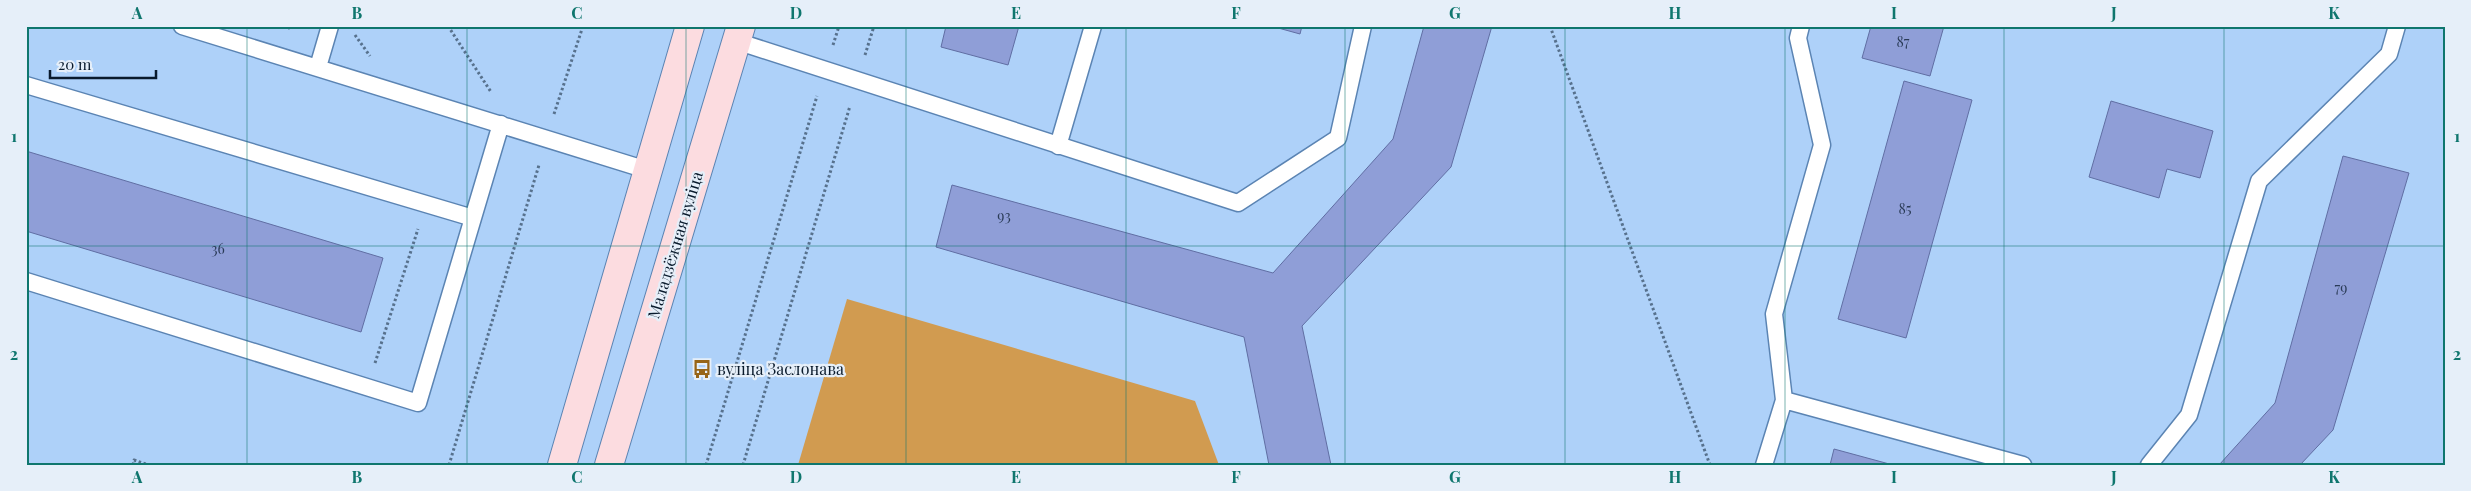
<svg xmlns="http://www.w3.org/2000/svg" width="2471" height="491" viewBox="0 0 2471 491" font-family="'Playfair Display',serif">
<rect width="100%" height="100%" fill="#aed1f9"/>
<path fill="#d19b50" d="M847 299 1195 401 1219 465H798Z"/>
<path fill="#8f9ed7" stroke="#606ea3" d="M946 26H1019L1008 65 941 47Z
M1271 26H1302L1300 34Z
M1424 26H1492L1451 167 1302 326 1331 465H1269L1244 337 936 247 952 185 1273 273 1393 139Z
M1871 26H1944L1930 76 1862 58Z
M1904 81 1972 100 1906 338 1838 319Z
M2111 101 2213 131 2200 178 2167 169 2159 198 2089 177Z
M26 151 383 258 361 332 26 231Z
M2343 156 2409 173 2333 430 2300 465H2219L2275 403Z
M1834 449 1893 465H1830Z"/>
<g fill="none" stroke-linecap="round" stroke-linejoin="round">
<g stroke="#5b84b3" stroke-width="19">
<path id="service" d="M182 26 647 170
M736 41 1238 203 1338 138 1363 26
M318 67 330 26
M26 85 473 218 501 124
M1058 146 1093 26
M26 281 418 403 473 218
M1784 400 2023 465
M1764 465 1784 400 1774 314 1822 145 1798 38 1801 26
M2149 465 2189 415 2259 181 2389 54 2397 26"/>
</g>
<g stroke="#5b84b3" stroke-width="30">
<path id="secondary" d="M562 465 690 26
M609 465 741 26"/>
</g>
<path stroke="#57718d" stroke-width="3" stroke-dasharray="2.5 2.5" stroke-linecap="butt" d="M284 26 289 28 293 26
M448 26 491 92
M1550 26 1710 465
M355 35 370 56
M833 45 839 26
M865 55 874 26
M554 114 583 26
M375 363 418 229
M133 465 134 460 149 465
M449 465 539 165
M706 465 817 96
M743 465 850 106"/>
<use href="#service" stroke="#fff" stroke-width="16"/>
<use href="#secondary" stroke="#fcdce0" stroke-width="28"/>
</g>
<path fill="none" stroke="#0f766e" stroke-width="1" stroke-opacity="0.55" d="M247 26V465M467 26V465M686 26V465M906 26V465M1126 26V465M1345 26V465M1565 26V465M1785 26V465M2004 26V465M2224 26V465M26 246H2445"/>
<defs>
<g id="bus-bare" transform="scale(1.5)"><path d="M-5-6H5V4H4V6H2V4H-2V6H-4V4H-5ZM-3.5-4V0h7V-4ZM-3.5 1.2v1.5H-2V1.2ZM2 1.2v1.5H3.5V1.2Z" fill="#976518" stroke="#e6eff9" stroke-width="2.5" paint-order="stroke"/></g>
</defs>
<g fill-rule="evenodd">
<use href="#bus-bare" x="702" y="369"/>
</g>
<g text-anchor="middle" stroke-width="4.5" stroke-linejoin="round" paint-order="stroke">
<g font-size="14" fill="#2a3b57">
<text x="1903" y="47">87</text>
<text x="1905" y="214">85</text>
<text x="1004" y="221">93</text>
<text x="218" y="254">36</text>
<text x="2341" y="293">79</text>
</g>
<g font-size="16" fill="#091a2c" stroke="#e6eff9">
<text transform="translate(675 245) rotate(-73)" y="6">Маладзёжная вуліца</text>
</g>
<g font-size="16" fill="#091a2c" stroke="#e6eff9" text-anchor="start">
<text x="717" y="375">вуліца Заслонава</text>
</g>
</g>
<rect width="2471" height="491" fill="none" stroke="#e6eff9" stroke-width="55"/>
<path d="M50 70v8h106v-8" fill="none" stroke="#091a2c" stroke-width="2.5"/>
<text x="58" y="70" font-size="15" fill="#091a2c" stroke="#e6eff9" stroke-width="4" paint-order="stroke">20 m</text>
<rect x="28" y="28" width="2416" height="436" fill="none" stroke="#0f766e" stroke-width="2"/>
<g font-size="16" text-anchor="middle" font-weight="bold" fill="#0f766e">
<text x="137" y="19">A</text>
<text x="357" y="19">B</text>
<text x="577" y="19">C</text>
<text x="796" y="19">D</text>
<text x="1016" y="19">E</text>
<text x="1236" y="19">F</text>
<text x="1455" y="19">G</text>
<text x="1675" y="19">H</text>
<text x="1894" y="19">I</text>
<text x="2114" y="19">J</text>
<text x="2334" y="19">K</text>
<text x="14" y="142">1</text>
<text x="2457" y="142">1</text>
<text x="14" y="360">2</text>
<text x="2457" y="360">2</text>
<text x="137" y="483">A</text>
<text x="357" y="483">B</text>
<text x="577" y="483">C</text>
<text x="796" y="483">D</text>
<text x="1016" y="483">E</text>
<text x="1236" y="483">F</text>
<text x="1455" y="483">G</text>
<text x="1675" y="483">H</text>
<text x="1894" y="483">I</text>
<text x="2114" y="483">J</text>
<text x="2334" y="483">K</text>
</g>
</svg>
